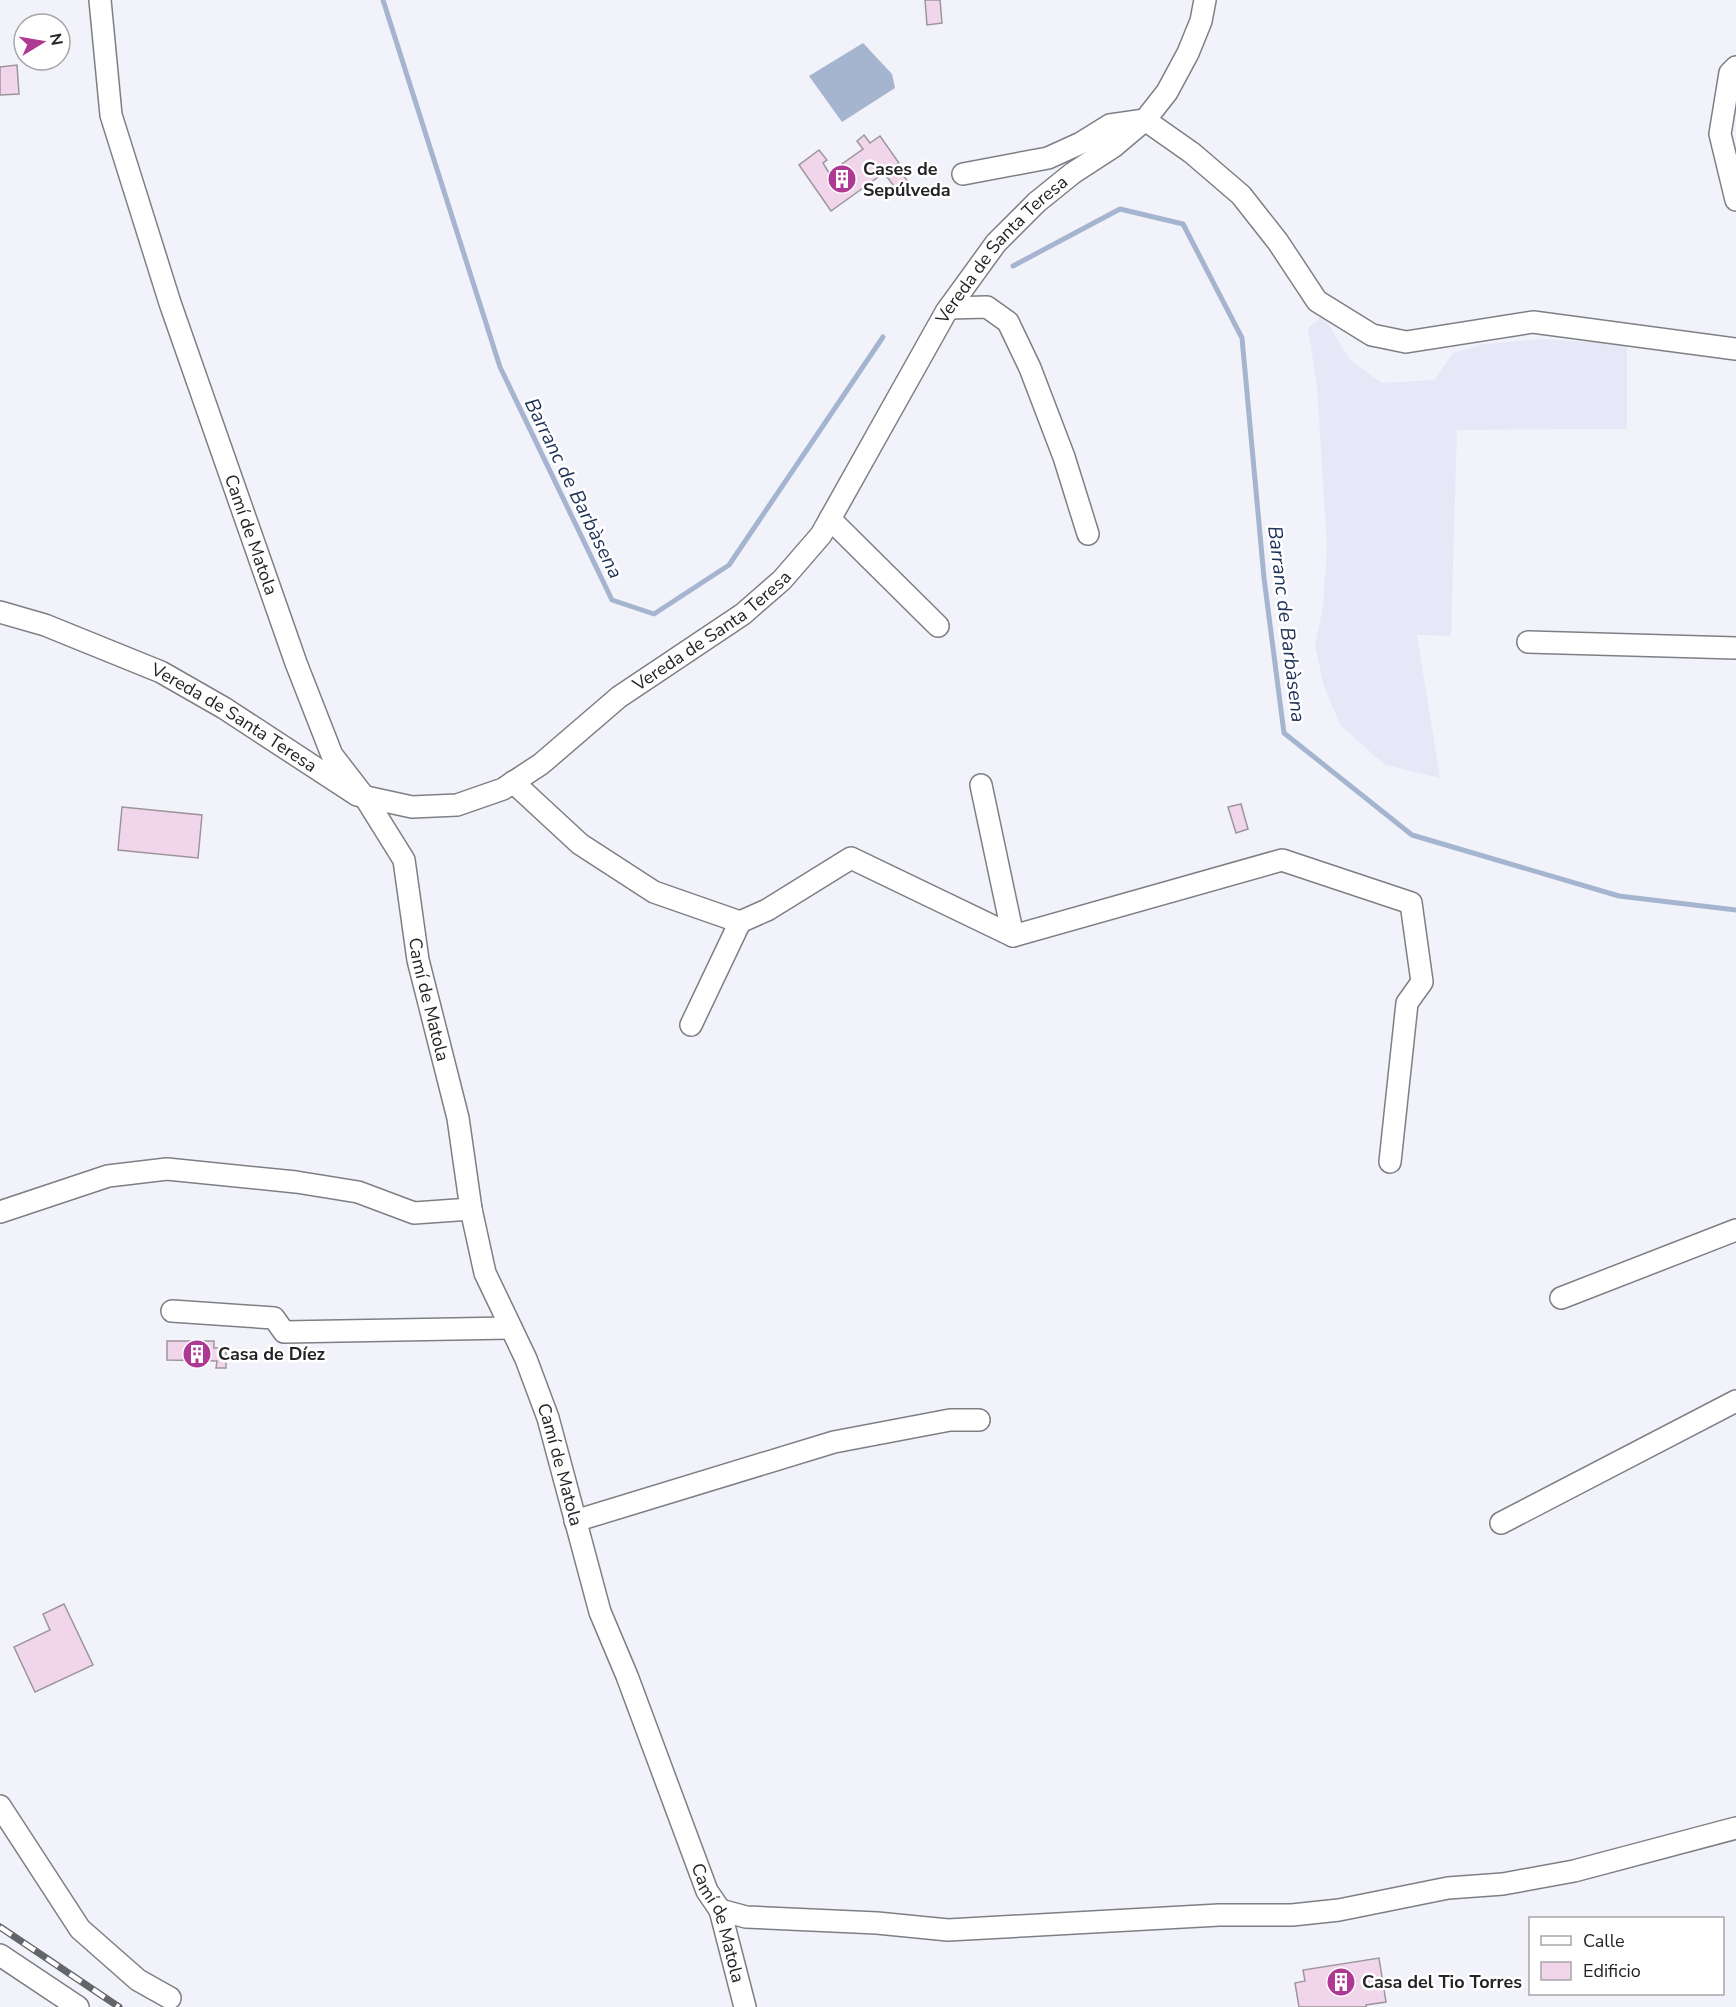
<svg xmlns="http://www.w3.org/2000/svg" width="1736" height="2007" viewBox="0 0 1736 2007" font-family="'Nunito Sans',sans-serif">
<rect width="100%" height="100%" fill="#f2f3fa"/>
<path fill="#e6e8f7" d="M1323 315 1350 360 1382 383 1434 380 1453 353 1484 344 1544 339 1627 345V429L1457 430 1451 636 1417 635 1440 778 1385 765 1340 725 1324 686 1315 646 1323 606 1327 546 1317 387 1308 328Z"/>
<path fill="#a5b4cf" d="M863 43 892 74 895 88 842 122 809 76Z"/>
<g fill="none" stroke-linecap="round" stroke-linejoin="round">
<path stroke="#a5b4cf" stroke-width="5" d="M383 0 500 367 612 600 654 614 729 565 883 337
M1013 266 1120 209 1183 224 1242 338 1264 578 1284 733 1412 835 1619 896 1736 910"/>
</g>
<path fill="#f1d5eb" stroke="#9c969b" stroke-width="1.5" d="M925 0H940L942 23 927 25Z
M17 65 19 94 0 95V67Z
M864 135 870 143 880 136 899 163 896 165 911 186 900 194 884 173 831 211 799 165 819 150 827 160 823 163 829 173 863 149 857 141Z
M1241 804 1248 829 1236 833 1228 807Z
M122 807 202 815 198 858 118 850Z
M167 1341H214V1348H226V1368H216L217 1361 167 1360Z
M64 1604 93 1665 35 1692 14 1647 50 1630 43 1614Z
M1379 1958 1386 2002 1366 2005V2007H1299L1295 1983 1305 1981 1303 1970Z"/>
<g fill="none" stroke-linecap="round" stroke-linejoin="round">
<g stroke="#7e7f85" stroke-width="24">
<g id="street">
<path id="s1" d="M100 0 111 115 170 303 296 663 332 755 366 799 404 860 418 960 458 1118 471 1209 485 1273 526 1359 548 1418 600 1612 627 1676 707 1891 720 1910 745 2007"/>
<path d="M1736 67 1730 73 1720 134 1736 200"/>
<path d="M963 174 1048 158 1081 143 1110 125 1145 120 1192 153 1241 195 1278 242 1317 301 1372 335 1406 342 1533 322 1736 349"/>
<path d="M949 308 987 307 1008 322 1030 368 1064 457 1088 534"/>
<path d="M830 519 938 626"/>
<path id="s2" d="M0 612 45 625 161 672 224 708 357 795 412 807 457 805 503 789 541 764 619 697 743 614 782 580 821 535 946 312 996 243 1037 202 1073 173 1113 147 1145 120 1167 92 1188 53 1201 21 1205 0"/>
<path d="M1528 642 1736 648"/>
<path d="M513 782 580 844 654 892 740 922 767 910 851 858 1013 936 1282 860 1411 903 1422 982 1407 1003 1390 1162"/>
<path d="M981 785 1013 936"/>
<path d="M691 1025 740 922"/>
<path d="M0 1212 108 1176 167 1169 296 1182 358 1192 414 1213 471 1209"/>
<path d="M1561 1298 1736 1230"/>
<path d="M172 1311 274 1318 284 1332 511 1328"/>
<path d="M575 1521 834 1442 950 1420H979"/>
<path d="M1501 1523 1736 1401"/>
<path d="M0 1806 80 1929 138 1980 170 1998"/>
<path d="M720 1910 746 1917 877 1923 948 1930 1219 1915H1292L1339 1910 1448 1888 1503 1884 1574 1871 1736 1828"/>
<path d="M0 1955 78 2007"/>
</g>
</g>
<use href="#street" stroke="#fff" stroke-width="21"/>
<g stroke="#646569" stroke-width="7">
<path id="rail" d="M0 1927 119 2007"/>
</g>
<use href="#rail" stroke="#fff" stroke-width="4.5" stroke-dasharray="14" stroke-linecap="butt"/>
</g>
<defs>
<g id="building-disc" transform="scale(1.5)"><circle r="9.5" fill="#ae3992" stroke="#fff"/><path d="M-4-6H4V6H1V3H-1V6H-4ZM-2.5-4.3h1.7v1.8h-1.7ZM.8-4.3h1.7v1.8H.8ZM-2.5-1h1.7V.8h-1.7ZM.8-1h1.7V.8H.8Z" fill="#fff"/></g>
</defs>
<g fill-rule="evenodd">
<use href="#building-disc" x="842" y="179"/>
<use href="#building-disc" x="197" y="1354"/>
<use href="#building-disc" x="1341" y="1982"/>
</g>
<g text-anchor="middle" stroke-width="5" stroke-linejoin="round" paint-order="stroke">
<g font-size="18" font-weight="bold" fill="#242427" stroke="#fff" text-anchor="start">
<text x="863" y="175">Cases de<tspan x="863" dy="21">Sepúlveda</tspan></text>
<text x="218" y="1360">Casa de Díez</text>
<text x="1362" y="1988">Casa del Tio Torres</text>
</g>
<g font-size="18" fill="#242427" stroke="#fff">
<text dy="6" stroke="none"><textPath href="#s2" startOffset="1302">Vereda de Santa Teresa</textPath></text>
<text dy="6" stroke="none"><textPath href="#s1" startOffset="558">Camí de Matola</textPath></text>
<text dy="6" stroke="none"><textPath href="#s2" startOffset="816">Vereda de Santa Teresa</textPath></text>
<text dy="6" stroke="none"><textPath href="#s2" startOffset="258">Vereda de Santa Teresa</textPath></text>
<text dy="6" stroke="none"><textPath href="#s1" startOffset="1062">Camí de Matola</textPath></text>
<text dy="6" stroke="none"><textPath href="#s1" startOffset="1548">Camí de Matola</textPath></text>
<text dy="6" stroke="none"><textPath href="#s1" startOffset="2034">Camí de Matola</textPath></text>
</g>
<g font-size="20" font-style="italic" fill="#20345a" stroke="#fff">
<text transform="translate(574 488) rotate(64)" y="7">Barranc de Barbàsena</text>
<text transform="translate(1287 624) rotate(83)" y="7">Barranc de Barbàsena</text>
</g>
</g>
<rect x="1529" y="1917" width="195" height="78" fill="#ffffff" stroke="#a7a7a9" stroke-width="1.5"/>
<rect x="1541" y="1936" width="30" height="9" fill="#ffffff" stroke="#a7a7a9" stroke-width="1.5"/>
<text x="1583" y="1947" font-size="18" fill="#242427">Calle</text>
<rect x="1541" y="1962" width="30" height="18" fill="#f1d5eb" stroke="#a7a7a9" stroke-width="1.5"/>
<text x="1583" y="1977" font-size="18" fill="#242427">Edificio</text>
<g transform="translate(42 42) rotate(79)"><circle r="28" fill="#ffffff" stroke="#a7a7a9" stroke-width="1.5"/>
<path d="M0-4.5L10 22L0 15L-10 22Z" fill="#ae3992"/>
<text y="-9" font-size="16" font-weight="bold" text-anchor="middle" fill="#242427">N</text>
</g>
</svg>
